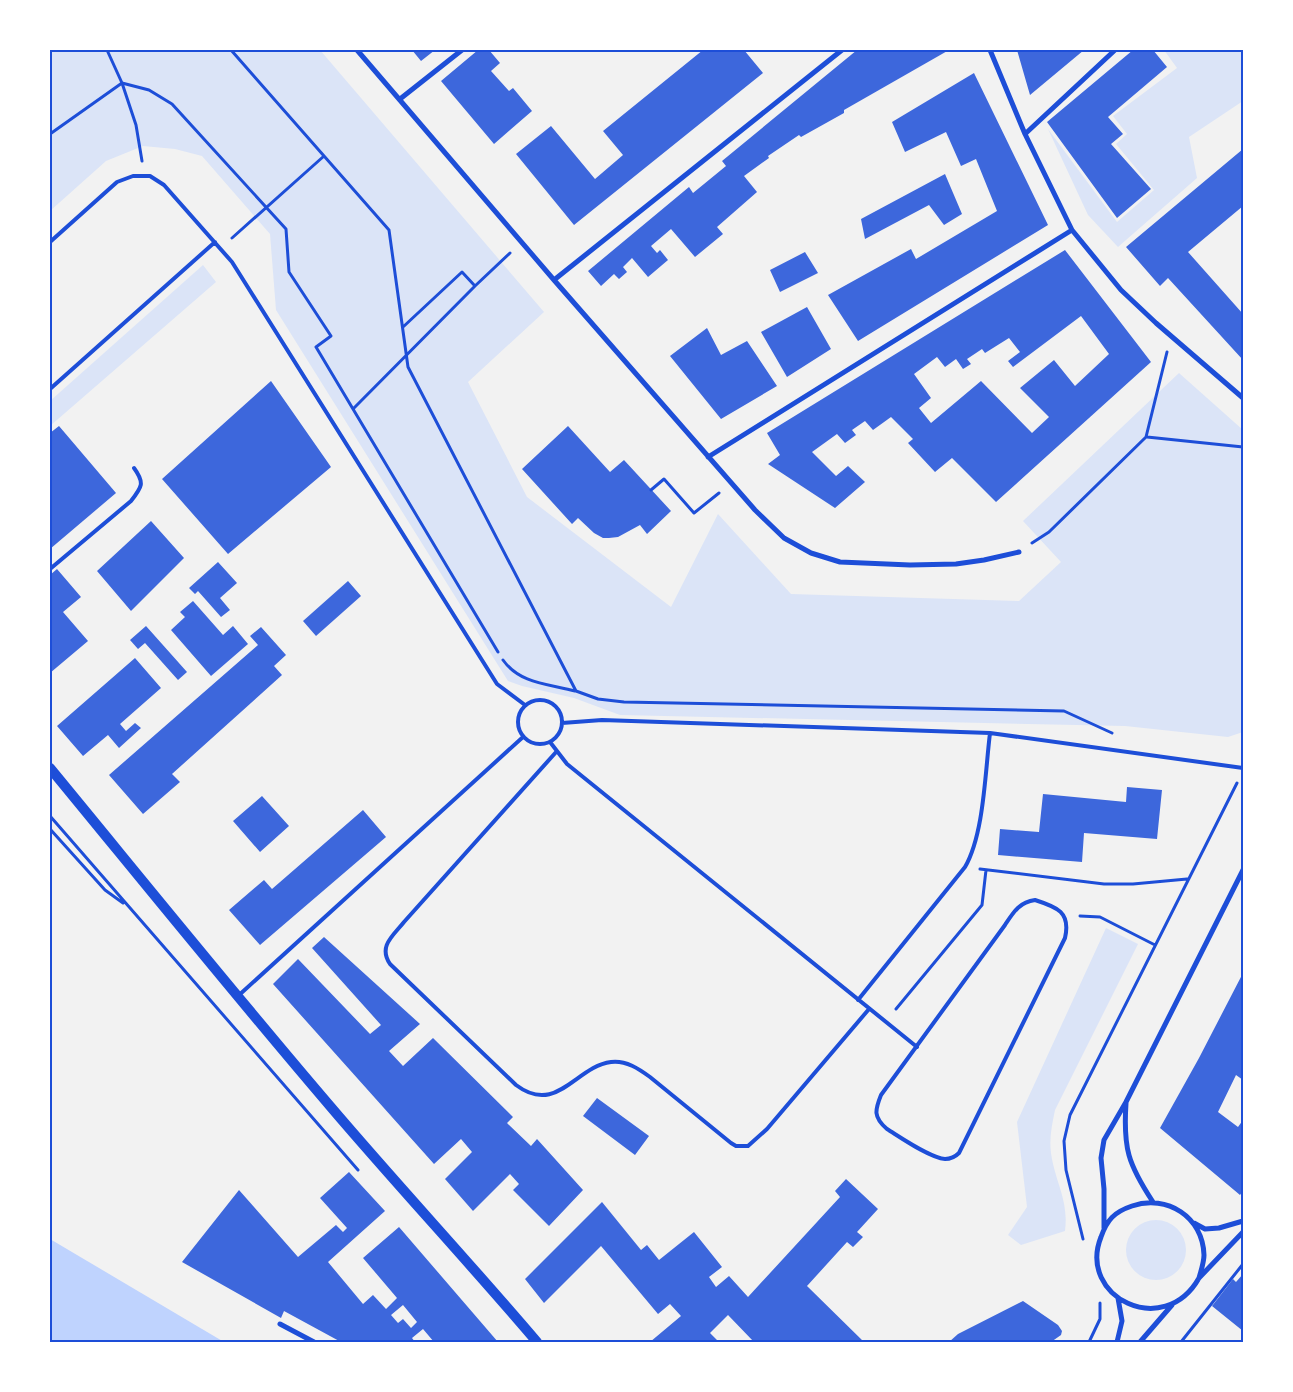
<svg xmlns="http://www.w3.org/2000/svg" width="1293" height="1392" viewBox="0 0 1293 1392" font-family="Barlow,sans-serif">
<rect width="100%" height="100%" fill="#f2f2f2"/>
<path fill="#dbe4f7" d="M50 50H320L544 312 468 382 527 497 671 607 718 514 791 594 1019 601 1061 562 1023 521 1179 373 1243 430V732L1228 737 1125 726 620 715 574 698 522 686 508 681 276 310 270 234 202 156 175 149 143 146 106 161 50 211Z
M1164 50H1243V101L1189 137 1197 178 1118 247 1088 215 1048 129 1117 222 1154 190 1116 144 1127 134 1113 116 1177 68Z
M203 265 216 282 50 426V401Z
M1106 928 1138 944 1055 1110C1052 1125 1049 1138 1051 1153 1055 1182 1069 1200 1065 1231L1021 1245 1008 1235 1027 1207 1017 1122Z
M1126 1250a30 30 0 1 1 60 0a30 30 0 1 1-60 0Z"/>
<path fill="#bfd3fe" d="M50 1239 224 1342H50Z"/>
<path fill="#3d67dc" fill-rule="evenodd" d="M412 50H435L421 61Z
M478 50H489L500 63 491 71 509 91 513 88 532 111 494 144 441 81Z
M703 50H744L763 73 574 225 516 154 551 126 595 179 623 155 603 131Z
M857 50H949L844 110V113L801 137 799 135 768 156 769 158 744 176 757 192 717 227 723 234 695 257 671 229 651 246 657 253 660 250 668 260 648 277 632 258 623 267 627 272 619 279 614 274 601 286 588 271 689 187 693 193 726 166 722 161Z
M1017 50H1084L1030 95Z
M1133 50H1153L1167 67 1108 117 1123 134 1111 144 1151 189 1117 218 1047 122Z
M974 73 1048 225 858 341 828 295 911 249 916 259 997 211 976 159 961 166 946 132 905 152 892 122Z
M1243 149V206L1188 252 1243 314V360L1168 278 1160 286 1126 247Z
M945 174 962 214 944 225 929 205 865 239 861 219Z
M1065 250 1151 362 996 502 952 458 935 472 908 443 913 439 891 417 873 430 865 421 852 430 856 435 845 443 837 434 812 452 836 476 848 466 865 482 835 508 768 464 780 455 767 433ZM1081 316 1109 354 1075 386 1054 360 1020 388 1049 417 1032 433 981 381 931 423 919 408 931 398 914 374 937 357 945 367 956 359 963 369 971 364 967 359 982 349 985 353 1009 338 1020 352 1008 361 1013 367Z
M805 252 818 273 780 292 770 270Z
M807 307 831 349 787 377 761 332Z
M707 328 721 355 747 341 777 386 721 419 670 356Z
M271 381 331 467 228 554 162 479Z
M59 426 116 493 50 549V433Z
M568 426 610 472 624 460 671 511 647 534 640 525 618 537 609 538H603L594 533 578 518 572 524 522 469Z
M151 521 184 558 131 611 97 571Z
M218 562 237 583 220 598 230 610 221 617 198 591 195 594 189 588Z
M57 569 81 597 63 612 88 641 50 673V575Z
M348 581 361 596 316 636 303 621Z
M193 601 223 635 233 626 248 644 211 676 171 630 185 617 180 612Z
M146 626 187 672 178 680 145 643 138 649 130 640Z
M261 627 286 655 274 666 282 675 172 774 180 782 143 814 109 775 258 645 250 636Z
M135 658 161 688 120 724 126 731 135 723 141 728 119 748 108 735 83 756 57 726Z
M1127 787 1162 790 1157 839 1084 833 1082 862 998 855 1000 829 1039 832 1043 794 1126 802Z
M262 796 289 826 260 852 233 821Z
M363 810 386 837 260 945 229 910 264 880 272 889Z
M324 937 420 1024 389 1051 403 1066 433 1038 513 1117 507 1123 531 1146 537 1139 583 1190 549 1226 513 1190 519 1184 510 1174 473 1211 445 1179 472 1152 461 1139 434 1164 273 984 298 959 370 1034 381 1025 312 948Z
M1243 973V1080L1236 1075 1218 1112 1238 1127 1243 1120V1191L1240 1195 1160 1128 1199 1058Z
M597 1098 649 1136 635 1155 583 1116Z
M349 1172 385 1211 328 1262 363 1304 373 1295 386 1309 397 1298 363 1258 399 1227 498 1342H434L423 1329 412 1338 415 1342H341L284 1311 281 1318 182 1262 239 1190 298 1257 336 1225 343 1232 347 1228 320 1198ZM403 1305 417 1322 411 1328 403 1319 398 1323 391 1315Z
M846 1179 878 1209 857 1232 863 1237 853 1247 847 1242 807 1286 864 1342H754L728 1315 710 1333 719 1342H650L681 1316 670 1304 658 1314 601 1246 544 1303 525 1279 602 1202 641 1250 647 1245 659 1260 694 1232 722 1267 709 1277 716 1287 729 1276 748 1297 840 1197 835 1191Z
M1243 1274V1331L1212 1306 1233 1279 1236 1282Z
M1023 1301 1058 1325 1062 1331 1061 1335 1051 1342H949L958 1334Z"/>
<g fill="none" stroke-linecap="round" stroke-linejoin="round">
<path stroke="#1d4ed8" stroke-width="3" d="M107 50 122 83 149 90 172 104 286 229 289 272 331 336 316 347 498 652
M231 50 389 230 408 367 576 691 598 699 624 702 1064 711 1112 733
M50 134 122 83 136 125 142 161
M232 238 324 156
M403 327 462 272 475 286
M353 409 475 286 510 253
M1147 437 1243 447
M651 490 664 479 694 513 719 493
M1032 543 1049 532 1146 437 1167 352
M503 660C520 684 549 684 575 691
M50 816 358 1170
M50 829 105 890 123 903
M980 869 1104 884H1133L1187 879
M1080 916 1100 917 1155 945
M896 1009 982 905 986 870
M1083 1239 1066 1170 1064 1141 1070 1115 1237 783
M1089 1342 1100 1319V1303
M1181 1342 1243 1264"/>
<path stroke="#1d4ed8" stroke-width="4" d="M50 242 117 182 133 176H150L164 185 232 262 497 684 525 705
M50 389 215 242
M50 569 131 501C142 487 145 483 134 468
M518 722a22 22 0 1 1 44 0a22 22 0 1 1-44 0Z
M562 723 602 720 990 733 1243 768
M550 742 567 764 917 1047
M557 751 404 922C393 936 378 946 390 964L516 1085C557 1116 576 1066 611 1062 626 1060 639 1069 650 1077L731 1143 736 1146H748L767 1129 869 1009
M1035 900C1057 907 1071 912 1065 938L959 1153C955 1157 951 1159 945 1159 930 1158 900 1137 887 1129 873 1117 875 1110 881 1095L1005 925C1013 913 1019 902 1035 900Z
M238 996 523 737
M858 1000 965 867C984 834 985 773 990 733"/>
<path stroke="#1d4ed8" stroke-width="5" d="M357 50 554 280 755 510 784 538 811 553 840 562 910 565 956 564 984 560 1019 552
M990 50 1025 134 1072 230 1121 290 1156 323 1243 398
M400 99 462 50
M1025 134 1115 50
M554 280 842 50
M708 457 1072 230
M1126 1103C1123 1148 1128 1164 1153 1202
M1194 1223 1205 1229 1219 1228 1243 1221
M1104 1228V1189L1101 1158 1104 1140 1126 1102 1243 870
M1199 1278C1201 1271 1204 1262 1204 1255 1203 1217 1167 1194 1132 1206 1114 1212 1107 1220 1101 1237 1077 1297 1164 1340 1199 1278L1243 1232
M280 1324 314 1342
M1117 1342 1122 1321 1118 1298
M1140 1342 1172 1305"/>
<path stroke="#1d4ed8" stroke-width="10" d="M50 768C143 881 235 995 330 1106 398 1186 469 1262 537 1342"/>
</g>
<rect width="1293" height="1392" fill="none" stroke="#ffffff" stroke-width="102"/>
<rect x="51" y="51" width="1191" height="1290" fill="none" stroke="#1d4ed8" stroke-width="2"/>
</svg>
